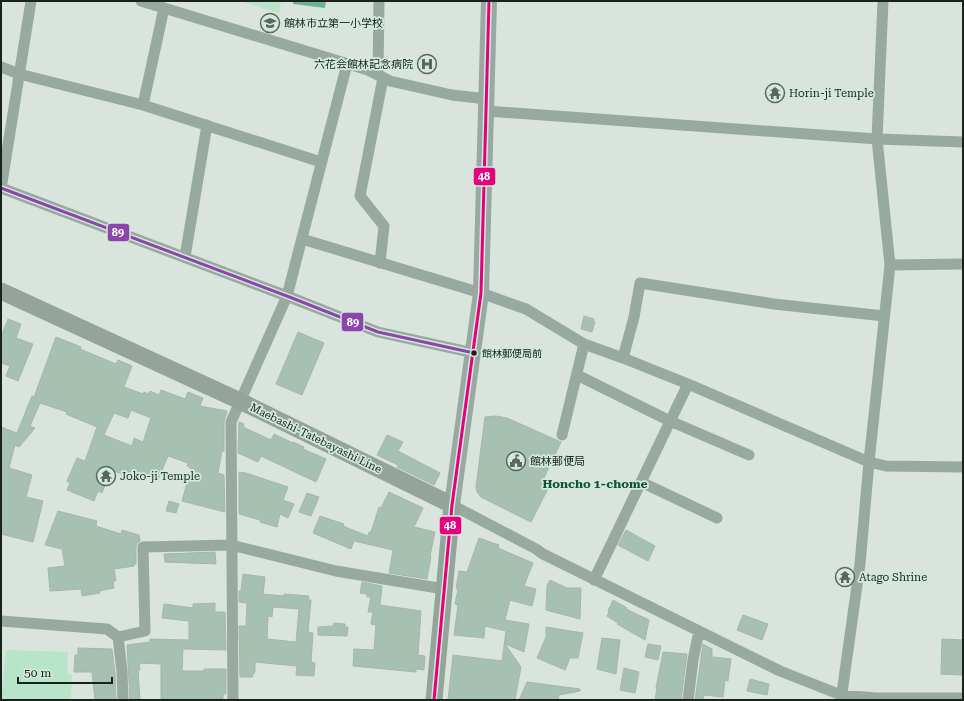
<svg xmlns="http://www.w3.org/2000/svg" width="964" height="701" viewBox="0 0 964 701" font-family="'Roboto Serif','Noto Sans JP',serif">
<rect width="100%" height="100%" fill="#d8e4dc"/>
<path fill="#b8e5ca" d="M239 1H281L279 13Z
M6 650 68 652 67 674 72 675 71 700H1Z"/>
<path fill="#69b590" d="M293 1H326L325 8 293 4Z"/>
<path fill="#a6c0b2" stroke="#aab4ad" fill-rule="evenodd" d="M584 316 594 319 593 321 595 322 592 332 581 329Z
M8 319 21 324 16 338 33 344 18 381 6 376 10 366 1 363V337Z
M298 332 324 343 302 395 276 384Z
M56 337 81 347 80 349 116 364 118 360 132 366 124 387 143 394 144 392 148 394 150 391 159 395 161 390 185 399 188 392 203 398 200 406 227 411 224 422V451H222L218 473 224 475 225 512 182 501 191 468 187 466 188 463 168 456 158 480 137 472V474L129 471 128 476 111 470 102 493 98 491 94 501 67 490 70 483 67 481 77 458 85 461 97 427 66 414 67 412 40 403 30 426 35 428 19 447 15 445 9 468 32 475 26 497 43 501 33 542 1 534V427L17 433 32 396 34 397ZM131 410 151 418 143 442 134 438 132 446 104 435 114 413 128 418Z
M496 416 507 418 561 442 543 480 551 483 531 522 481 497 477 492 476 487 485 417Z
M239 422 244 424 243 427 271 440 274 434 293 443V442L304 447 303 449 326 459 316 482 261 456 258 462 238 453Z
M387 435 403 442 398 451 440 473 434 485 397 467 398 465 377 455Z
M239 472 246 473 288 487 283 500 294 504 288 518 280 514 277 527 260 522V520L239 514Z
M389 492 423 508 414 527 435 532 430 556H431L427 579 389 573 393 550 354 541 351 549 313 533 320 516 344 524 343 526 368 536 369 532H371L379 507 381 508Z
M307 493 319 497 311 516 299 512Z
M169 501 179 504 176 513 166 511Z
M58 511 97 521 96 526 121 534 122 530 139 535 140 541 137 543 136 547V564H134V566L114 569 116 581H113L114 588 99 591 100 593 82 596 81 589 50 591 48 568 65 566 62 549 45 545Z
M626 530 655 546 648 561 618 545Z
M479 538 499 545 498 548 533 563 524 586 536 589 532 606 510 600 505 620 529 624 524 652 505 644 521 667 515 700H448L453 655 502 661 506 631 485 626 484 638 454 635 458 605 455 604 458 589 456 588 459 571 467 572Z
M215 552 216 564 165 562 164 554Z
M243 574 265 577 263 594 284 596V594L309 596 308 600H311L308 632 313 633 311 662 315 663 314 676 296 675 297 666 255 662V671L252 677H240L239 626H246L247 603 239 602V591H241ZM273 607 299 609 296 642 267 639 268 616 272 617Z
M550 580 567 588H581L580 619 546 610 547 585Z
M362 582 382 586 380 605 421 611 418 655 425 656 424 670 416 669V672L353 666 354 649 374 650 376 625 371 624 373 612H368L371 597H367V594L360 593Z
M613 600 627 608 626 609 649 620 645 640 617 624 618 623 607 616 609 612 608 611Z
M215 603V612H225L226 650 183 649 182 671H204V669H226V694H223V700H161V664L139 663 140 670H138L140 700H130L127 645 150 642V639L189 640V621L162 618 164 604 193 608V604Z
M743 615 768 624 762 640 737 630Z
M334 623 345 624V627H348L347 636 318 635V627L333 626Z
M546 627 583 633 578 658H570L565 670 537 658 546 637Z
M602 638 620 640 616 674 597 669Z
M942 639 963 640 962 675 941 674Z
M648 644 661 646 658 660 645 657Z
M703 644 712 649V657L731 659 728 681 725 680 723 697 704 695 703 700H695Z
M78 648 112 649 115 672 116 700H95L92 672H74L75 655H78Z
M663 652 687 654 681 700H655L657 688H656Z
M624 668 639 672 635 693 620 690Z
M750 679 769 684 767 695 747 691Z
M527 682 580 689V691L559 695 558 700H519Z"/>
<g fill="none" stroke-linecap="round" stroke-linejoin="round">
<path stroke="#98aaa0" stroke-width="11" d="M141 1 368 70 390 81 452 95 487 99
M1 67 19 74 143 105 321 162
M378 75 379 1
M143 105 164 8
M486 111 877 139 963 142
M1 188 292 298 378 332 474 353
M1 189 31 1
M302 239 481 293 526 309 584 344 623 358 688 384 869 462 886 466 963 467
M185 257 207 125
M380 263 384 226 360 196 383 78
M890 265 963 264
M623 358 634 317 640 283 774 304 884 316
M577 375 670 421 749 455
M562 435 584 344
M641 482 717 518
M452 505 536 549 543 554 780 671 841 695 876 698H963
M594 580 688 384
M1 621 107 629 118 637 122 671 123 700
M118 637 145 631 143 547 231 545 336 571 444 589
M233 700 231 422 287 296 347 64
M688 700 693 660 699 631
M841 700 860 564 869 462 890 265 877 139 883 1"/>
<path stroke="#97a9a0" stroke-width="16" d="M452 505 481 293 489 1"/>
<path stroke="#95a49b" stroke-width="17" d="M1 291 240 401 452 505 434 700"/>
<g stroke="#d2eadb" stroke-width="6">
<path id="bus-1" d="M434 700 452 505 481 293 489 1"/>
</g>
<g stroke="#d2eadb" stroke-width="6">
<path id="bus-2" d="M1 188 292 298 378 332 474 353"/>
</g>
<use href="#bus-1" stroke="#e5007d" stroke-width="3"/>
<use href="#bus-2" stroke="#8e44ad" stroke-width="3"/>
</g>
<defs>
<g id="school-ring" transform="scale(1)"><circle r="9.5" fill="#d2eadb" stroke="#5c6660" stroke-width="1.5"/><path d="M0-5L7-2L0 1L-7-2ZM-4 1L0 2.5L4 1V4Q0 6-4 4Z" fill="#5c6660"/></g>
<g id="hospital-ring" transform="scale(1)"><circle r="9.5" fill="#d2eadb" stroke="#5c6660" stroke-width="1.5"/><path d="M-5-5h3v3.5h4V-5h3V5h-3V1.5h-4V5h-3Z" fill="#5c6660"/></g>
<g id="temple-ring" transform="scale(1)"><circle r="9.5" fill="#d2eadb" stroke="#5c6660" stroke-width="1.5"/><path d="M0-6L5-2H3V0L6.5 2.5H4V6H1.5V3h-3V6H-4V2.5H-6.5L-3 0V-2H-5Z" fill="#5c6660"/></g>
<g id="civic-ring" transform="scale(1)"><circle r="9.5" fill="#d2eadb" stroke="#5c6660" stroke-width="1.5"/><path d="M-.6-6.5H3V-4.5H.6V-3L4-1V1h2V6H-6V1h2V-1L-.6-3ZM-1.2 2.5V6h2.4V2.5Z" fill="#5c6660"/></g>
</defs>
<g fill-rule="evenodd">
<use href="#school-ring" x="270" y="23"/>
<use href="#hospital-ring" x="427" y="64"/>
<use href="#temple-ring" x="775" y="93"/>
<use href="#civic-ring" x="516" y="461"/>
<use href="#temple-ring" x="106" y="476"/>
<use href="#temple-ring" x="845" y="577"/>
</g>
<circle fill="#19221d" stroke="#d2eadb" stroke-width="1.5" cx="474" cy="353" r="3.5"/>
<g text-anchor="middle" stroke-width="3.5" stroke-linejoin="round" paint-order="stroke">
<g font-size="10" fill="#19221d" stroke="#d2eadb" text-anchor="start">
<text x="482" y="357">館林郵便局前</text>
</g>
<g font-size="11" fill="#19221d" stroke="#d2eadb" text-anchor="start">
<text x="284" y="27">館林市立第一小学校</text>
<text x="413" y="68" text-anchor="end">六花会館林記念病院</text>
<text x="789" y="97">Horin-ji Temple</text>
<text x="530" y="465">館林郵便局</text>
<text x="120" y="480">Joko-ji Temple</text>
<text x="859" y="581">Atago Shrine</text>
</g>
<g font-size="11" fill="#19221d" stroke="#d2eadb">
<text transform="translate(316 438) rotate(26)" y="4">Maebashi-Tatebayashi Line</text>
</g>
<g font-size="12" font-weight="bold" fill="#145235" stroke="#d2eadb">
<text x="595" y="488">Honcho 1-chome</text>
</g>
</g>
<g stroke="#d2eadb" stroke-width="1.5">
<rect x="473" y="167" width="23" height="19" rx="4" fill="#e5007d"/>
<rect x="107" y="223" width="23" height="19" rx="4" fill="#8e44ad"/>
<rect x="341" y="312" width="23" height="20" rx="4" fill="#8e44ad"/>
<rect x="439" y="516" width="23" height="19" rx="4" fill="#e5007d"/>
</g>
<g font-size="11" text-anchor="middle" font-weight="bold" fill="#fff">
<text x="484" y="180">48</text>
<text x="118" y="236">89</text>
<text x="353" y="326">89</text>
<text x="450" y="529">48</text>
</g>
<rect width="964" height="701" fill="none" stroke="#19221d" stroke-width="4"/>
<path d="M18 677v6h94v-6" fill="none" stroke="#19221d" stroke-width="2"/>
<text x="24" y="677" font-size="12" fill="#19221d" stroke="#d2eadb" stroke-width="3" paint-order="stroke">50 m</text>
</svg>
